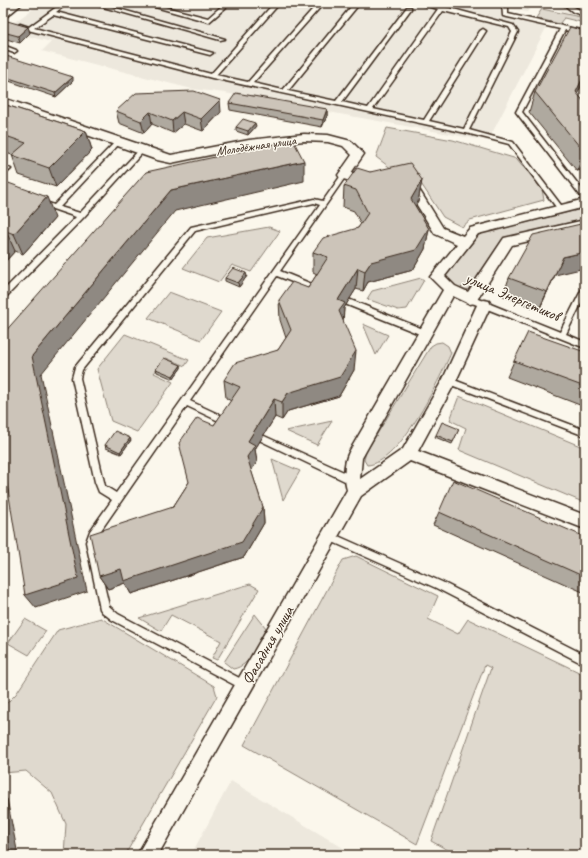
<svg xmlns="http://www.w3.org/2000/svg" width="588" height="858" viewBox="0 0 588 858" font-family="Caveat,sans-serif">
<rect width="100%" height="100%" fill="#fbf7ec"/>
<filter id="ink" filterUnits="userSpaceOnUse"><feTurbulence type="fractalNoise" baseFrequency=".025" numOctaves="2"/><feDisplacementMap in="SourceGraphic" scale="8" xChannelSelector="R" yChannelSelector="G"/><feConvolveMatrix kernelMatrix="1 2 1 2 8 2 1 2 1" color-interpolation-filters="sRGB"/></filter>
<g filter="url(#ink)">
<path fill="#ede8dd" d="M41 3H585V16L533 5 527 12 499 7 546 28 488 141 225 93 192 89 42 51 51 42 4 30Z
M231 781 355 855H191Z"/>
<path fill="#dfd9ce" stroke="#8d8276" d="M542 9 585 18V23L564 18 559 24 536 18Z
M387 128 453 140 517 159 542 189 544 200 470 220 462 227 443 217 416 176 396 172 376 157Z
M585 208V219L503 238 468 290 455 286 445 275 480 234Z
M269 227 280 231 251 272 232 265 219 282 183 268 207 238Z
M421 278 424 280 407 309 398 310 367 299 372 291Z
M169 292 221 312 201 340 148 318Z
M363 324 388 335 376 355Z
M125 334 189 360 185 366 166 358 154 373 173 382 137 432 111 421 97 369Z
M442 342 448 346 451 353C439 380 400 464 367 465L364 460 366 452 431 346 436 343Z
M459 396 585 448V503L459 450 466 428 450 420Z
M332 421 317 445 286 431Z
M272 459 300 471 283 500Z
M356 556 438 596 428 619 458 634 468 619 585 675V855H457L431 841 491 668 485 665 417 844 244 745 343 560Z
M250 584 259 589 217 660 212 658 221 641 171 615 161 631 139 618Z
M255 614 266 628C258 643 251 666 233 669L224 662Z
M101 618 214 686 217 696 125 855H64L66 824 52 793 26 771 3 773V707L16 694 58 630Z
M25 619 46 631 29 655 8 643Z"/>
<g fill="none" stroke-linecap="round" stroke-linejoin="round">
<g stroke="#3b2a1e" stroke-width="3">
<path id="lane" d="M62 3H68L56 12 213 53 210 55 53 15 34 28 211 74 274 3H280L216 75 248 82 318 3H324L253 83 283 90 354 3H360L288 91 336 101 407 7H411V9L342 102 368 108 438 9 416 3H425L442 6 513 25 518 32 469 130 513 142 564 209 561 211H559L509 144 466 133 212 78 28 30 17 26 20 24 29 27ZM443 11 509 27 512 32 464 129 429 121 486 31 483 29 480 31 424 120 373 109Z
M89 3H98L225 39 220 40Z
M141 3H150L208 18 225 3H231L209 22Z
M502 3H508V14L585 31V35L565 30 522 112 585 193V199H583L516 112 560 29 503 16Z
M562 3C571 3 577 10 585 12V16L573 12Z
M3 45 16 50 17 51 14 53 3 49Z
M118 140 121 142 120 143 60 207 80 213 140 149 142 148 145 150 83 218 6 297 3 298V291L76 217 38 204V200H40L54 205 116 141Z
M3 165 11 169 3 176Z
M344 173 346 174V176L280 271 319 287 321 289 319 291H315L277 276 190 401 231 420 232 422 231 424H225L187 406 97 536 94 542 109 606 118 614 247 682 249 685 247 688 244 690 112 620 102 612 100 609 86 542 90 531 112 500 99 492 95 482 72 378 75 367 191 227 314 199 323 201 342 174ZM314 203 320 205 116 493 105 486 80 378 82 370 195 231Z
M585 286V296L566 334 585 342V348L467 301 466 299 470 296 473 297 560 332 583 287Z
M348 299 428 331 429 333 425 336 422 335 345 304 344 302Z
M449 378 585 430V436L446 383 445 381 446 379Z
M262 435 355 477 356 480 355 483 352 484 349 483 259 440 258 438 259 436Z
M329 532 442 582 585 655V665L436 588 326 539 325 536 326 533Z"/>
</g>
<g stroke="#3b2a1e" stroke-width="3">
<path id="street" d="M12 3H23L6 17 3 18V10Z
M3 98 171 155 249 140 304 134 328 135 351 141 364 154 351 173 374 178 376 181 374 184C363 187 351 181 340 178L338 175 352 155 343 146 328 142 304 141 249 147 171 163 157 160 3 105Z
M408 177 412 178 443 228 463 236 470 228 585 199V207L478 234 445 276 455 286 468 292 504 238 585 220V228L512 245 475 303 470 304 453 296 362 458 360 479 403 449 443 379 477 305 479 301 484 300 489 301 491 305 456 381 418 451 585 515V529L410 461 361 496 158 855H137L347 490C344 479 343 464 349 452L443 290 430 277 457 244 435 234 402 181 404 178Z"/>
</g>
<use href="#lane" fill="#fbf7ec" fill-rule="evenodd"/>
<use href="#street" fill="#fbf7ec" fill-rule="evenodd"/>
</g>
<path fill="#afa99f" stroke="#3b2a1e" d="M517 3H531L528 8 517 5Z
M3 21 28 27 30 33 20 43 3 38Z
M3 55 73 81 56 97 3 79Z
M585 78 577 94 585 103V169L577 171 529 112 535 92Z
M229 103 327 109V116L322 127 230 110Z
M3 104 86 131 92 150 56 187 19 175 12 155 3 152Z
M116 111 221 112 203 131 184 124 173 133 152 124 144 133 119 123Z
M256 126 248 135 236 131V127Z
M370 172 422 180 418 202 415 206 429 229 425 249 413 270 368 282 363 291 356 289 344 308 343 320 354 370 339 396 288 411 282 420 275 417 255 449 257 462 251 470 263 507 264 523 244 557 131 594 125 583 108 589 99 576 173 507 189 482 214 425 231 401 226 398 224 380 278 350 286 338 280 320 279 300 308 288 317 274 313 272V252L358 228 361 224 354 211 343 207 344 186Z
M3 181 55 218 23 254 15 251 3 264Z
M555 275 539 310 503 296 509 278Z
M247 276 239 287 225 281V278Z
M585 352V407L507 377 514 361Z
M181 365V368L173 379 157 372 156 369Z
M459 429 452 444 435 437 436 435Z
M131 440 121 454 106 448 105 445Z
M439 512 585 537V593L433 525Z"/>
<path fill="#8f8982" stroke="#3b2a1e" d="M28 27 30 33 20 43 18 36Z
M585 73V78L569 112 576 92Z
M73 77V81L56 97 55 93Z
M220 100 221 112 203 131 201 119Z
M327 109V116L322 127 323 120Z
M150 112 152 124 144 133 141 121Z
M182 112 184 124 173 133 172 121Z
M255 123 256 126 248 135V131Z
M86 131 92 150 56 187 49 168Z
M584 152H585V169L577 171Z
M304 161V181L175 211 41 374 87 591 36 608 25 595 32 356 171 190Z
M422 180 418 202 407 220 411 199Z
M47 197 55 218 23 254 14 234Z
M429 229 425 249 413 270 368 282 363 291 365 271 371 262Z
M6 231 15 251 3 264V234Z
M585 252V268L555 275 539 310 547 292 563 257Z
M358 268 356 289 344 308 343 323 338 331V300Z
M246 273 247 276 239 287 238 283Z
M356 351 354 370 339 396 288 411 282 420V402L288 393Z
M181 365V368L173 379V376Z
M274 399 275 417 255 449 257 462 249 474 247 457 248 441Z
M130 438 131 440 121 454 120 452Z
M263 507 264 523 244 557 131 594 125 583 108 589 99 576Z
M3 798 7 799 18 855H10L3 818Z"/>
<path fill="#ccc4b9" stroke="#3b2a1e" d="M522 3H530L529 5Z
M4 20 28 27 18 36 3 32V21Z
M570 27 585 31V73L576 92 585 103V152H584L535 92Z
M3 55 73 77 55 93 3 76Z
M194 91 220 100 201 119 182 112 172 121 150 112 141 121 116 111 136 93Z
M236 93 327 109 323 120 229 103Z
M3 104 86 131 49 168 12 155 26 143 3 135Z
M243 119 255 123 248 131 236 127Z
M293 140 304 161 171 190 32 356 78 578 25 595 3 459V334L146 172Z
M410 163 422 180 411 199 429 229 416 250 371 262 365 271 358 268 338 300 345 303 339 311 356 351 340 377 288 393 282 402 274 399 248 441 255 445 247 457 263 507 242 542 124 581 121 569 99 576 90 534 173 507 189 482 179 443 197 418 214 425 240 387 224 380 235 363 278 350 291 330 279 300 292 282 308 288 328 257 313 252 323 238 358 228 368 213 356 190 344 186 357 168 370 172Z
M3 181 47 197 14 234 6 231 3 234Z
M585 223V252L563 257 547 292 509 278 533 235Z
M233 268 246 273 238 283 225 278Z
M528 332 585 352V387L514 361Z
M164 358 181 365 173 376 156 369Z
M442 422 459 429 453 442 436 435Z
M115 431 130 438 120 452 105 445Z
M453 480 585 537V577L439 512Z
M3 818 10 855H3Z"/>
</g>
<g text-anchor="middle" stroke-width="3" stroke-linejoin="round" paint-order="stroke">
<g font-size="13" fill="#3b2a1e" stroke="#fbf7ec">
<text transform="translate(256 145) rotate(-8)" y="5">Молодёжная улица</text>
</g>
<g font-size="16" fill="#3b2a1e" stroke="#fbf7ec">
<text transform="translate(513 296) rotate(23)" y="6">улица Энергетиков</text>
<text transform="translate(267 645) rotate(-60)" y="6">Фасадная улица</text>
</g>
</g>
<rect width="588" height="858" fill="none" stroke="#fbf7ec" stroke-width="16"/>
<rect x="8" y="8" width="572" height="842" fill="none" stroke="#3b2a1e" stroke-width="1.5" filter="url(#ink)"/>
</svg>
